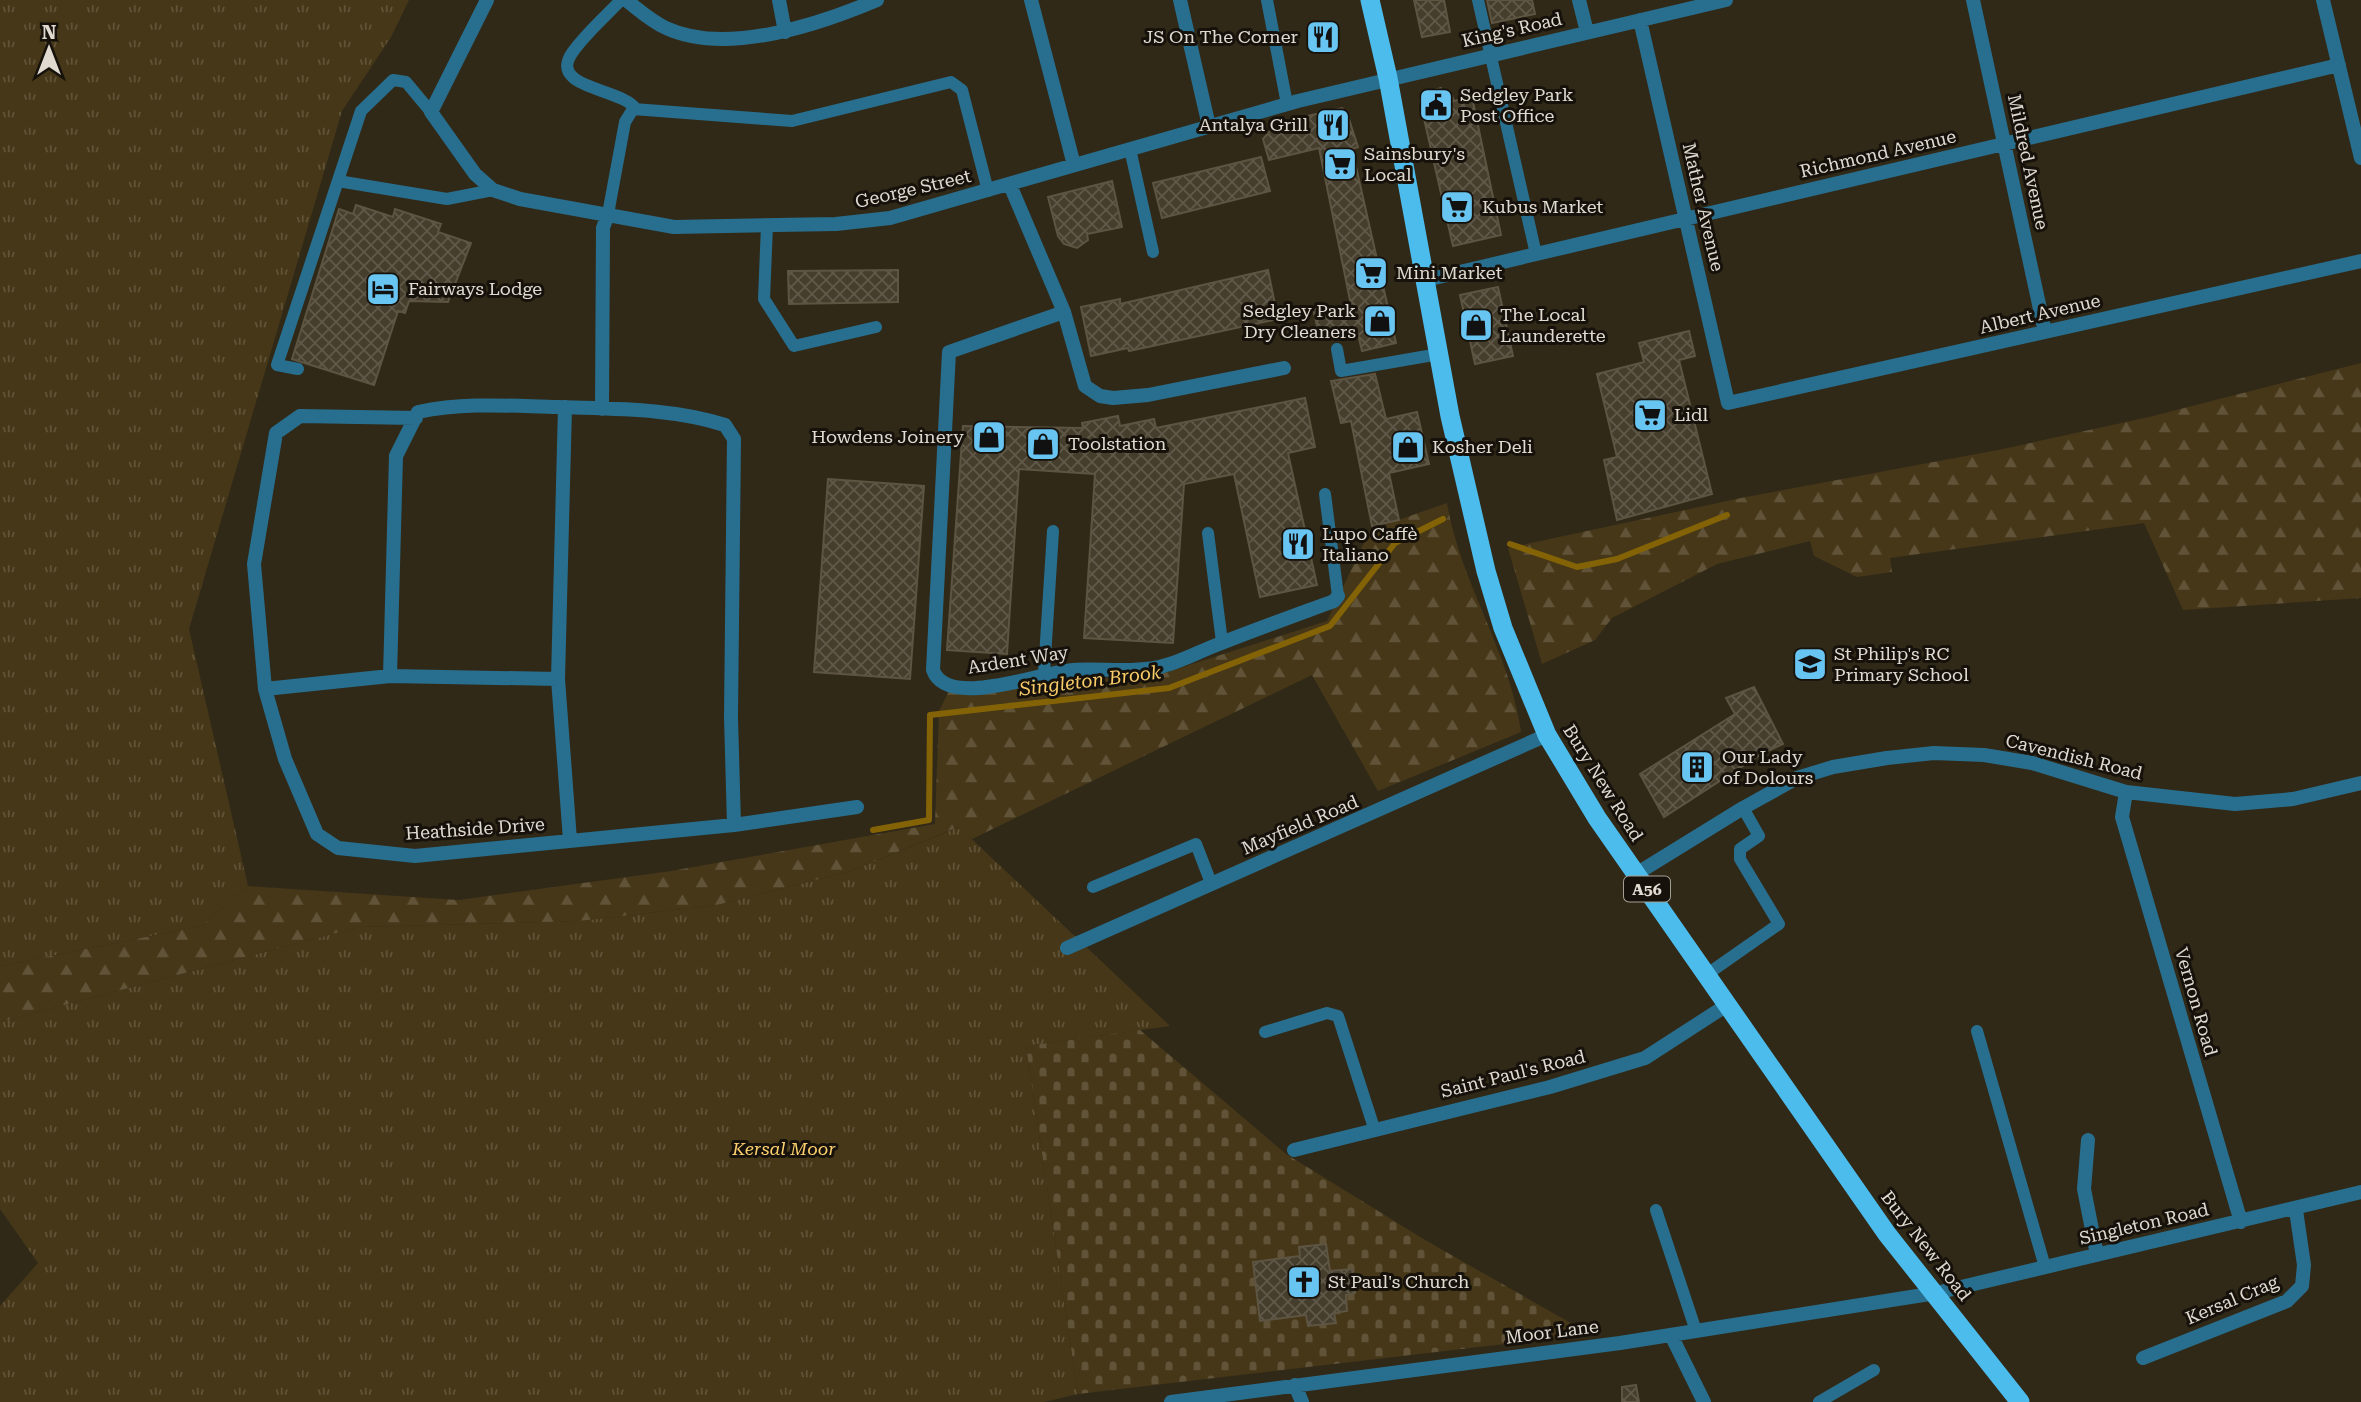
<svg xmlns="http://www.w3.org/2000/svg" width="2361" height="1402" viewBox="0 0 2361 1402" font-family="'Roboto Serif',serif">
<defs>
<pattern id="grass-tufts" width="24" height="20" patternUnits="userSpaceOnUse" patternTransform="scale(1.75)"><rect width="24" height="20" fill="#453717"/><path d="M3 7l-1-3M5 7V3M7 7l1-3M15 17l-1-3M17 17v-4M19 17l1-3" fill="none" stroke="#605338"/></pattern>
<pattern id="forest-firs" width="22" height="20" patternUnits="userSpaceOnUse" patternTransform="scale(1.75)"><rect width="22" height="20" fill="#453717"/><path d="M5 1l3.5 6h-7zM16 11l3.5 6h-7z" fill="#605338"/></pattern>
<pattern id="cemetery-stones" width="16" height="16" patternUnits="userSpaceOnUse" patternTransform="scale(1.75)"><rect width="16" height="16" fill="#453717"/><path d="M2 7V4a2 2 0 0 1 4 0v3zM10 15v-3a2 2 0 0 1 4 0v3z" fill="#605338"/></pattern>
<pattern id="building-cross-hatch" width="8" height="8" patternUnits="userSpaceOnUse" patternTransform="scale(1.75)"><rect width="8" height="8" fill="#463e2c"/><path d="M0 0l8 8M0 8l8-8" fill="none" stroke="#60594a"/></pattern>
</defs>
<rect width="100%" height="100%" fill="#312918"/>
<path fill="url(#grass-tufts)" d="M0 0H409L391 37 342 111 189 629 248 886 201 926 0 966Z
M959 827 1170 1026 1026 1046 1078 1394 1044 1402H0V1306L38 1263 0 1209V1022L359 927 579 921 717 905 851 871Z"/>
<path fill="url(#forest-firs)" d="M2361 363V598L2183 610 2144 523 1890 558 1892 572 1857 577 1814 556 1810 541 1717 564 1612 618 1595 640 1542 664 1508 548 1741 498 1998 450 2149 417Z
M1447 503C1460 582 1510 652 1521 732L1378 791 1312 675 972 839 958 827 851 871 717 905 579 921 359 927 0 1022V966L201 926 248 886 458 900 671 871 935 824 939 711 949 691 1164 673 1327 621 1370 530Z"/>
<path fill="url(#cemetery-stones)" d="M1140 1030 1286 1154 1425 1240 1590 1334 1078 1394 1026 1046Z"/>
<g fill="none" stroke-linecap="round" stroke-linejoin="round">
<path stroke="#846307" stroke-width="6" d="M1510 544 1577 567 1617 559 1727 515
M873 830 929 820 930 715 1169 688 1330 626 1395 543 1443 519"/>
</g>
<path fill="url(#building-cross-hatch)" stroke="#5d5442" stroke-width="2" d="M1414 0H1444L1450 32 1422 37Z
M1487 0H1532L1535 14 1492 23Z
M1441 88 1443 97 1452 96 1454 101 1472 97 1501 235 1453 246 1420 101 1423 93Z
M1342 108 1347 113 1358 147 1352 149 1396 343 1362 351 1358 334 1320 338 1313 309 1351 305 1319 148 1269 160 1263 139 1270 131 1291 127 1290 120Z
M1261 157 1270 191 1162 218 1153 183Z
M1112 181 1122 227 1087 234 1088 240 1077 248 1064 244 1058 236 1048 197Z
M356 205 393 217 395 209 441 224 438 232 471 243 448 302 409 301 405 313 398 311 374 385 292 359 339 209 353 214Z
M898 270V302L789 304 788 271Z
M1268 270 1278 319 1129 351 1128 348 1091 356 1081 307 1120 299V304Z
M1498 287 1513 356 1475 364 1460 295Z
M1689 331 1695 356 1679 360 1712 494 1617 520 1604 460 1617 457 1597 374 1644 362 1639 343Z
M1375 374 1386 419 1417 412 1429 464 1389 473 1399 520 1372 526 1351 421 1341 423 1331 381Z
M1305 398 1315 447 1288 453 1317 585 1260 597 1234 474 1184 484 1173 643 1084 638 1095 474 1019 469 1007 654 947 650 963 426 1083 428 1082 423 1118 416 1120 426 1154 419 1156 428Z
M828 479 924 486 910 679 814 672Z
M1754 687 1783 744 1763 753 1664 817 1640 774 1735 714 1726 698Z
M1326 1244 1330 1271 1352 1269 1355 1293 1346 1295 1347 1311 1334 1313 1336 1323 1308 1326 1306 1315 1260 1321 1253 1262 1300 1256 1299 1247Z
M1636 1385 1639 1402H1622V1387Z"/>
<g fill="none" stroke-linecap="round" stroke-linejoin="round">
<path stroke="#286f8f" stroke-width="12" d="M621 0C605 17 585 34 572 53 548 89 622 88 636 109
M1267 0 1287 104
M1478 0 1536 254
M1130 149 1153 252
M338 181 447 199 493 190
M608 214 625 122 633 109 792 121 951 82 962 90 988 191
M767 225 764 299 794 346 876 327
M1337 349 1341 371 1439 354
M298 369 277 365 361 111 393 80 406 82 431 112
M1325 494 1338 596
M1208 533 1222 642
M1044 673 1053 531
M1093 887 1196 844 1211 883
M1706 975 1779 924 1740 859V849L1759 836 1743 808
M1977 1031 2045 1267
M1265 1032 1327 1013 1338 1016 1374 1128
M1656 1210 1696 1331
M1819 1402 1874 1370"/>
<path stroke="#286f8f" stroke-width="14" d="M487 0 431 112 475 174 493 190 520 199 674 227 836 224 890 218 1298 101 1726 0
M626 0C639 10 651 21 666 28 726 56 820 24 877 0
M779 0 785 32
M1031 0 1074 165
M1180 0 1209 126
M1579 0 1587 32
M1973 0 2045 332
M2323 0 2361 158
M1640 20 1728 403 2361 261
M1010 185 1064 312 1085 386 1100 396 1113 398 1148 395 1284 368
M1426 280 2339 65
M1064 312 949 352 933 670C947 710 1042 672 1073 670 1101 668 1131 673 1159 667 1179 663 1200 651 1219 644 1257 629 1296 615 1334 601L1338 596
M565 407 558 679 570 840
M602 409 603 228 608 214
M416 418 300 416 276 433 254 564 265 689 285 759 317 834 338 848 415 856 734 825 857 807
M390 676 396 456 418 412C467 402 509 406 559 407 614 409 672 408 725 425L734 439 731 717 734 825
M265 689 390 676 558 679
M2126 792 2122 817 2241 1222
M1636 874 1743 808 1797 778 1833 767 1887 758 1934 753 1984 755 2032 763 2126 792 2235 804 2293 799 2361 783
M1067 948 1547 735
M2088 1140 2084 1189 2097 1255
M1294 1150 1550 1087 1645 1058 1727 1005
M1671 1335 1704 1402
M2143 1358 2287 1301 2302 1286 2304 1265 2296 1210
M1295 1385 1302 1402
M1171 1402 1620 1343 1936 1293 2361 1192"/>
<path stroke="#4cbced" stroke-width="19" d="M1370 0 1388 78 1450 416 1486 571 1503 628 1547 735 1597 818 1887 1234 2020 1402"/>
</g>
<defs>
<g id="restaurant-square" transform="scale(1.75)"><rect x="-9" y="-9" width="18" height="18" rx="4" fill="#68c4f0" stroke="#16120b"/><path d="M-5-6h1v4h1v-4h1v4h1v-4h1v5L-1.5 .5V6h-2V.5L-5-1ZM5-6V6H3V1.5H1.5Q1.5-4 5-6Z" fill="#111"/></g>
<g id="civic-square" transform="scale(1.75)"><rect x="-9" y="-9" width="18" height="18" rx="4" fill="#68c4f0" stroke="#16120b"/><path d="M-.6-6.5H3V-4.5H.6V-3L4-1V1h2V6H-6V1h2V-1L-.6-3ZM-1.2 2.5V6h2.4V2.5Z" fill="#111"/></g>
<g id="supermarket-square" transform="scale(1.75)"><rect x="-9" y="-9" width="18" height="18" rx="4" fill="#68c4f0" stroke="#16120b"/><path d="M-6-5.5h2.5l.6 2H6L4.5 2H-2.5L-4.4-4H-6ZM-1.5 3.2a1.3 1.3 0 1 0 .1 0ZM3 3.2a1.3 1.3 0 1 0 .1 0Z" fill="#111"/></g>
<g id="hotel-square" transform="scale(1.75)"><rect x="-9" y="-9" width="18" height="18" rx="4" fill="#68c4f0" stroke="#16120b"/><path d="M-6-4.5h1.5V1H6V5H4.5V3h-9V5H-6ZM-4 0a1.8 1.8 0 1 1 3.6 0ZM.5 0V-2.5h3Q6-2.5 6 0Z" fill="#111"/></g>
<g id="shop-square" transform="scale(1.75)"><rect x="-9" y="-9" width="18" height="18" rx="4" fill="#68c4f0" stroke="#16120b"/><path d="M-5-2.5h2.3a2.7 3.5 0 0 1 5.4 0H5L5.5 6h-11ZM-1.5-2.5h3a1.5 2.3 0 0 0-3 0Z" fill="#111"/></g>
<g id="school-square" transform="scale(1.75)"><rect x="-9" y="-9" width="18" height="18" rx="4" fill="#68c4f0" stroke="#16120b"/><path d="M0-5L7-2L0 1L-7-2ZM-4 1L0 2.5L4 1V4Q0 6-4 4Z" fill="#111"/></g>
<g id="building-square" transform="scale(1.75)"><rect x="-9" y="-9" width="18" height="18" rx="4" fill="#68c4f0" stroke="#16120b"/><path d="M-4-6H4V6H1V3H-1V6H-4ZM-2.5-4.3h1.7v1.8h-1.7ZM.8-4.3h1.7v1.8H.8ZM-2.5-1h1.7V.8h-1.7ZM.8-1h1.7V.8H.8Z" fill="#111"/></g>
<g id="church-square" transform="scale(1.75)"><rect x="-9" y="-9" width="18" height="18" rx="4" fill="#68c4f0" stroke="#16120b"/><path d="M-1.2-6h2.4v3.5h3.3v2.4h-3.3V6h-2.4V-.1h-3.3v-2.4h3.3Z" fill="#111"/></g>
</defs>
<g fill-rule="evenodd">
<use href="#restaurant-square" x="1323" y="37"/>
<use href="#civic-square" x="1436" y="105"/>
<use href="#restaurant-square" x="1333" y="125"/>
<use href="#supermarket-square" x="1340" y="164"/>
<use href="#supermarket-square" x="1457" y="207"/>
<use href="#supermarket-square" x="1371" y="273"/>
<use href="#hotel-square" x="383" y="289"/>
<use href="#shop-square" x="1380" y="321"/>
<use href="#shop-square" x="1476" y="325"/>
<use href="#supermarket-square" x="1650" y="415"/>
<use href="#shop-square" x="989" y="437"/>
<use href="#shop-square" x="1043" y="444"/>
<use href="#shop-square" x="1408" y="447"/>
<use href="#restaurant-square" x="1298" y="544"/>
<use href="#school-square" x="1810" y="664"/>
<use href="#building-square" x="1697" y="767"/>
<use href="#church-square" x="1304" y="1282"/>
</g>
<g text-anchor="middle" stroke-width="6" stroke-linejoin="round" paint-order="stroke">
<rect fill="#16120b" stroke="#a39e95" stroke-width="2" x="1624" y="876.5" width="46" height="25" rx="5"/>
<g font-size="16" font-weight="bold" fill="#e0dad0">
<text x="1647" y="895">A56</text>
</g>
<g font-size="18" fill="#e0dad0" stroke="#16120b">
<text transform="translate(1512 30) rotate(-13)" y="6">King's Road</text>
<text transform="translate(1878 154) rotate(-13)" y="6">Richmond Avenue</text>
<text transform="translate(2028 162) rotate(78)" y="6">Mildred Avenue</text>
<text transform="translate(913 189) rotate(-13)" y="6">George Street</text>
<text transform="translate(1703 207) rotate(77)" y="6">Mather Avenue</text>
<text transform="translate(2040 314) rotate(-13)" y="6">Albert Avenue</text>
<text transform="translate(1018 660) rotate(-9)" y="6">Ardent Way</text>
<text transform="translate(2074 757) rotate(14)" y="6">Cavendish Road</text>
<text transform="translate(1603 783) rotate(58)" y="6">Bury New Road</text>
<text transform="translate(1300 825) rotate(-23)" y="6">Mayfield Road</text>
<text transform="translate(475 829) rotate(-4)" y="6">Heathside Drive</text>
<text transform="translate(2196 1002) rotate(74)" y="6">Vernon Road</text>
<text transform="translate(1513 1074) rotate(-14)" y="6">Saint Paul's Road</text>
<text transform="translate(2144 1224) rotate(-13)" y="6">Singleton Road</text>
<text transform="translate(1926 1246) rotate(52)" y="6">Bury New Road</text>
<text transform="translate(2232 1300) rotate(-23)" y="6">Kersal Crag</text>
<text transform="translate(1552 1332) rotate(-7)" y="6">Moor Lane</text>
</g>
<g font-size="18" fill="#e0dad0" stroke="#16120b" text-anchor="start">
<text x="1298" y="43" text-anchor="end">JS On The Corner</text>
<text x="1460" y="101">Sedgley Park<tspan x="1460" dy="21">Post Office</tspan></text>
<text x="1308" y="131" text-anchor="end">Antalya Grill</text>
<text x="1364" y="160">Sainsbury's<tspan x="1364" dy="21">Local</tspan></text>
<text x="1482" y="213">Kubus Market</text>
<text x="1396" y="279">Mini Market</text>
<text x="408" y="295">Fairways Lodge</text>
<text x="1356" y="317" text-anchor="end">Sedgley Park<tspan x="1356" dy="21">Dry Cleaners</tspan></text>
<text x="1500" y="321">The Local<tspan x="1500" dy="21">Launderette</tspan></text>
<text x="1674" y="421">Lidl</text>
<text x="964" y="443" text-anchor="end">Howdens Joinery</text>
<text x="1068" y="450">Toolstation</text>
<text x="1432" y="453">Kosher Deli</text>
<text x="1322" y="540">Lupo Caffè<tspan x="1322" dy="21">Italiano</tspan></text>
<text x="1834" y="660">St Philip's RC<tspan x="1834" dy="21">Primary School</tspan></text>
<text x="1722" y="763">Our Lady<tspan x="1722" dy="21">of Dolours</tspan></text>
<text x="1328" y="1288">St Paul's Church</text>
</g>
<g font-size="18" font-style="italic" fill="#fed06d" stroke="#16120b">
<text x="784" y="1155">Kersal Moor</text>
</g>
<g font-size="19" font-style="italic" fill="#f9cc69" stroke="#16120b">
<text transform="translate(1090 680) rotate(-7)" y="7">Singleton Brook</text>
</g>
</g>
<g transform="translate(49 49)" stroke="#16120b" stroke-width="5" paint-order="stroke">
<path d="M0-5L12 26L0 18L-12 26Z" fill="#e0dad0"/>
<text y="-10" font-size="19" font-weight="bold" text-anchor="middle" fill="#e0dad0">N</text>
</g>
</svg>
